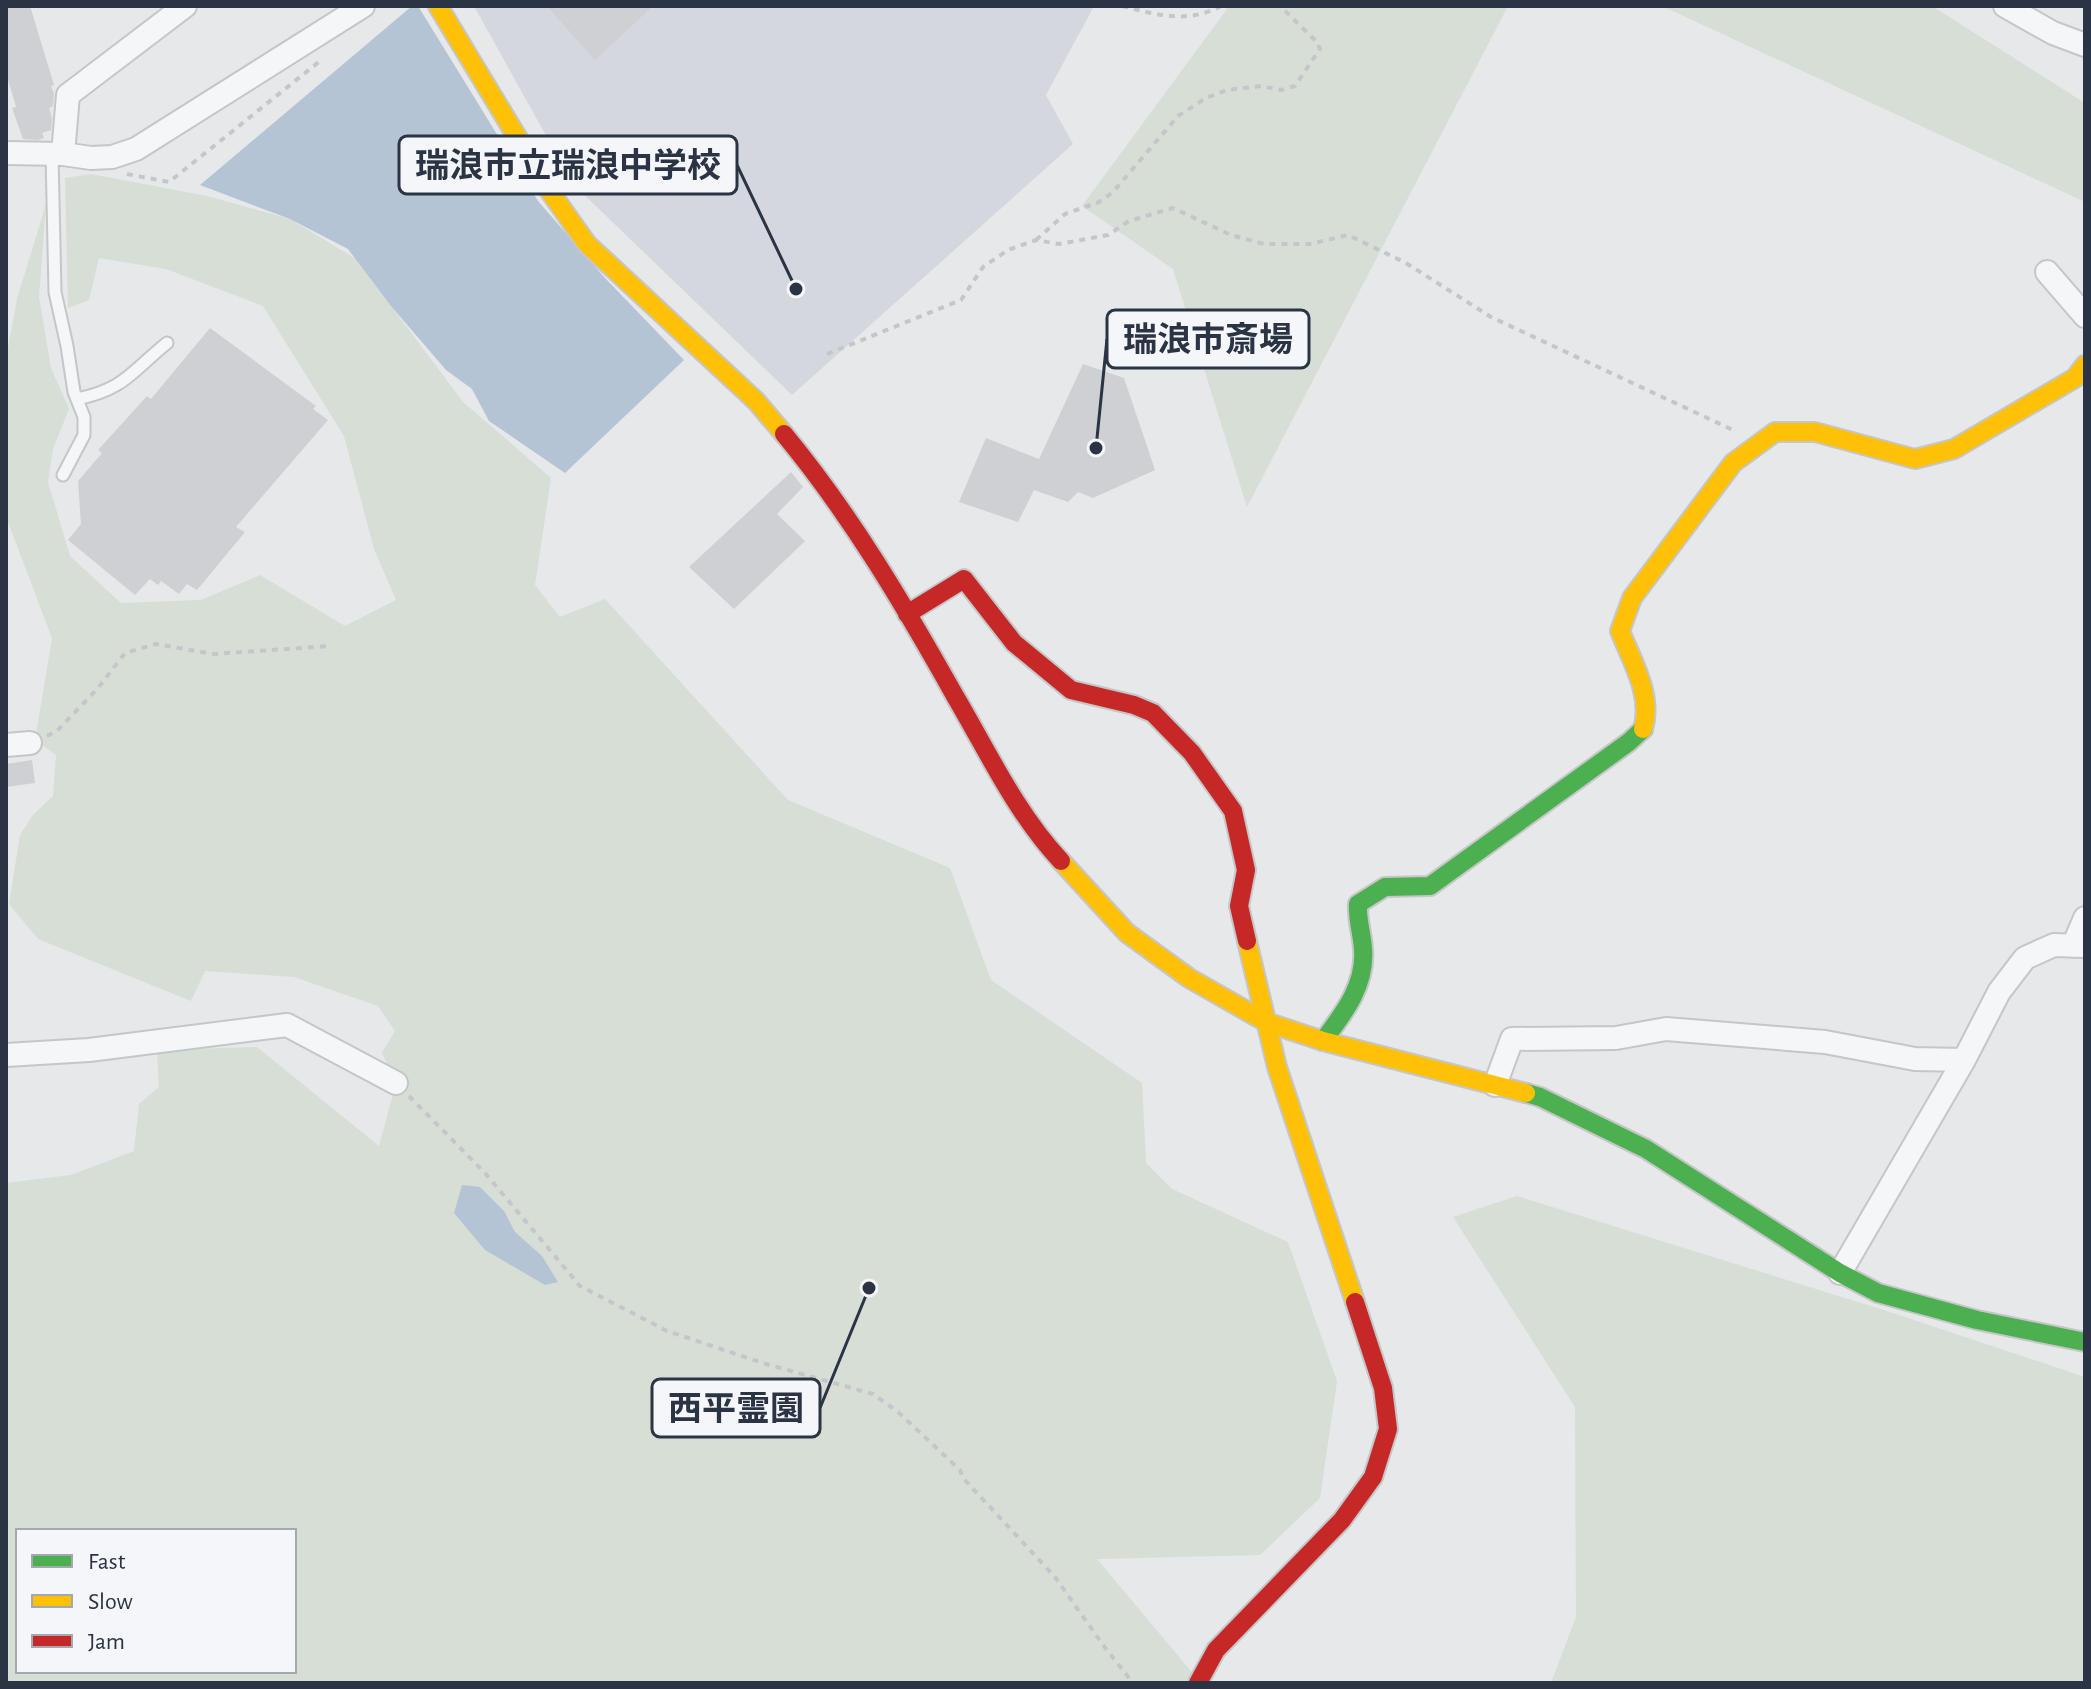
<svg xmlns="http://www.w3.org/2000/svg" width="2091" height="1689" viewBox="0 0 2091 1689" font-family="'Alegreya Sans','Noto Sans JP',sans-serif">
<rect width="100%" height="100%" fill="#e6e8ea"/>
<path fill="#d4d7dd" d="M474 6H1091L1093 8 1046 95 1073 144 792 395 573 184Z"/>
<path fill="#d6ded6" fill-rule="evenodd" d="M1224 6H1508L1247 507 1173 269 1082 206 1227 9Z
M1662 6H1932L2085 103V202Z
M91 174 207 196 290 219 356 259 463 402 551 478 535 585 560 617 605 599 788 800 950 868 991 980 1142 1083 1146 1163 1172 1189 1288 1242 1337 1381 1320 1498 1260 1555 1097 1559 1201 1683H6V1183L71 1175 134 1151 139 1104 159 1087 157 1050 257 1047 379 1146 396 1083 382 1053 395 1031 378 1006 294 977 205 971 191 1001 38 939 9 904 20 835 33 815 53 796 56 755 35 740 52 638 6 517V359L17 299 46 204 39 297 51 368 69 409 53 449 48 482 70 556 121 603 201 600 260 575 345 626 396 600 374 549 344 436 263 306 166 269 99 258 89 300 68 308 65 178ZM18 1531H294V1671H18Z
M1517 1196 1890 1312 2085 1377V1683H1551L1576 1617 1575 1407 1453 1217Z"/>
<path fill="#b4c4d5" d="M412 6H418L538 201 605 278 684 360 565 473 489 421 472 389 446 370 391 306 348 249 290 219 200 185Z
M462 1185 480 1187 504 1211 515 1232 542 1256 558 1282 545 1285 485 1250 454 1213Z"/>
<path fill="#ced0d3" d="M6 6H30L54 85 51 86 54 94 53 106 49 108 52 118 51 130 42 133 44 138 38 140 23 139 12 108 16 107 6 73Z
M547 6H653L595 60Z
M210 328 316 406 313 409 328 420 236 527 245 532 197 590 187 584 179 594 161 581 158 585 150 579 135 595 68 540 81 524 78 481 102 453 98 450 147 396 151 399Z
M1083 364 1124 378 1155 470 1093 498 1078 492 1068 502 1034 490 1018 522 959 502 986 438 1039 459Z
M791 472 803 487 777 514 805 541 734 609 689 567Z
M32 760 35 783 6 787V764Z"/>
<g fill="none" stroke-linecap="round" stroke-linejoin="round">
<g stroke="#c4c6c8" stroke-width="15">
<path id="lane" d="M52 154 55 292 67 346 74 392 84 417V435L63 475
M77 399C125 389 131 372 167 343"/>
</g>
<g stroke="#c4c6c8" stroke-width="26">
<path id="street" d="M2005 6 2053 33 2085 45
M6 153 63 154 91 158 112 157 136 149 363 6
M63 154 68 95 185 6
M2047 272 2085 316
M6 745 30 743
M2073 946 2085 918
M6 1055 89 1050 287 1025 396 1083
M1495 1085 1512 1039 1616 1038 1666 1029 1825 1042 1915 1059 1964 1060
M1840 1273 1964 1060 1999 992 2025 958 2054 945 2085 946"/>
</g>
<g stroke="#c4c6c8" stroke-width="22">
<path id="fast" d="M1323 1041C1344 1013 1366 985 1363 949 1362 933 1357 920 1358 904L1385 887 1430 886 1629 742 1643 729
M1526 1093 1540 1097 1646 1149 1840 1273 1878 1293 1977 1320 2085 1342"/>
</g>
<g stroke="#c4c6c8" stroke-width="22">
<path id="slow" d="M438 6 551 193 587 244 756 401 784 434
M1643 729C1653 696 1632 661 1620 631L1632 598 1733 463 1775 432H1815L1915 459 1954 449 2075 378 2085 365
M1061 861 1127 933 1189 978 1266 1022 1323 1041 1526 1093
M1247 941 1277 1067 1355 1302"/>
</g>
<g stroke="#c4c6c8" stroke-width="22">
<path id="jam" d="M784 434C851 515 904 605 955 696 988 752 1016 813 1061 861
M907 614 964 579 1014 643 1071 690 1134 705 1153 713 1192 753 1233 811 1246 870 1239 906 1247 941
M1198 1683 1216 1650 1342 1520 1373 1477 1388 1429 1383 1388 1355 1302"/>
</g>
<path stroke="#c5c6ca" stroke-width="4" stroke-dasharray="6 6" stroke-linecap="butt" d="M1122 6C1158 15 1187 24 1221 6
M127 174 169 182 320 61
M1036 240 1065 214 1099 202 1113 192 1178 116 1206 98 1227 90 1261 86 1281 90 1295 86 1320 49 1317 42 1280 6
M827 354 961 300 983 267 1008 250 1036 240 1059 244 1108 235 1129 221 1173 208 1231 235 1264 244H1310L1348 235 1406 263 1491 317 1733 430
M47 736 57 731 98 688 125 653 156 644 213 654 331 646
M409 1096 485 1173 580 1286 667 1331 766 1364 873 1394 898 1412 960 1470 963 1478 1055 1577 1103 1645 1133 1683"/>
<use href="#lane" stroke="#f5f6f7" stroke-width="11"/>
<use href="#street" stroke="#f5f6f7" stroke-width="22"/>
<use href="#fast" stroke="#4caf50" stroke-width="18"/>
<use href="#slow" stroke="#ffc107" stroke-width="18"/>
<use href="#jam" stroke="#c62828" stroke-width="18"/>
</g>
<path fill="none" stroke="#2b3445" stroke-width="3" d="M796 289L737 165M1096 448L1107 339M869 1288L820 1408"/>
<g fill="#2b3445" stroke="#f4f6f9" stroke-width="3">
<circle cx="796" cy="289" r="8"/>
<circle cx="1096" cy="448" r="8"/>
<circle cx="869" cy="1288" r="8"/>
</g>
<g fill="#f4f6f9" stroke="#2b3445" stroke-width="3">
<rect x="399" y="136" width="338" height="58" rx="8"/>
<rect x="1107" y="310" width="202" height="58" rx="8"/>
<rect x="652" y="1379" width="168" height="58" rx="8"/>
</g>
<g font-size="34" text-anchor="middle" font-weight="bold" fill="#2b3445">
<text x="568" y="177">瑞浪市立瑞浪中学校</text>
<text x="1208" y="351">瑞浪市斎場</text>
<text x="736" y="1420">西平霊園</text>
</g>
<rect width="2091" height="1689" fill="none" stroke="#2b3445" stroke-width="16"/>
<rect x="16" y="1529" width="280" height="144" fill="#f4f6f9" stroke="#a4a8b1" stroke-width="2"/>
<rect x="32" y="1555" width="40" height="12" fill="#4caf50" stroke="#a4a8b1" stroke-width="2"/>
<text x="88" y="1569" font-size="24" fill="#2b3445">Fast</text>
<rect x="32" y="1595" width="40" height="12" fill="#ffc107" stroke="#a4a8b1" stroke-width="2"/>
<text x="88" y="1609" font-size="24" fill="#2b3445">Slow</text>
<rect x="32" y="1635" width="40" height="12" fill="#c62828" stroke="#a4a8b1" stroke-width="2"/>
<text x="88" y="1649" font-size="24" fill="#2b3445">Jam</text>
</svg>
